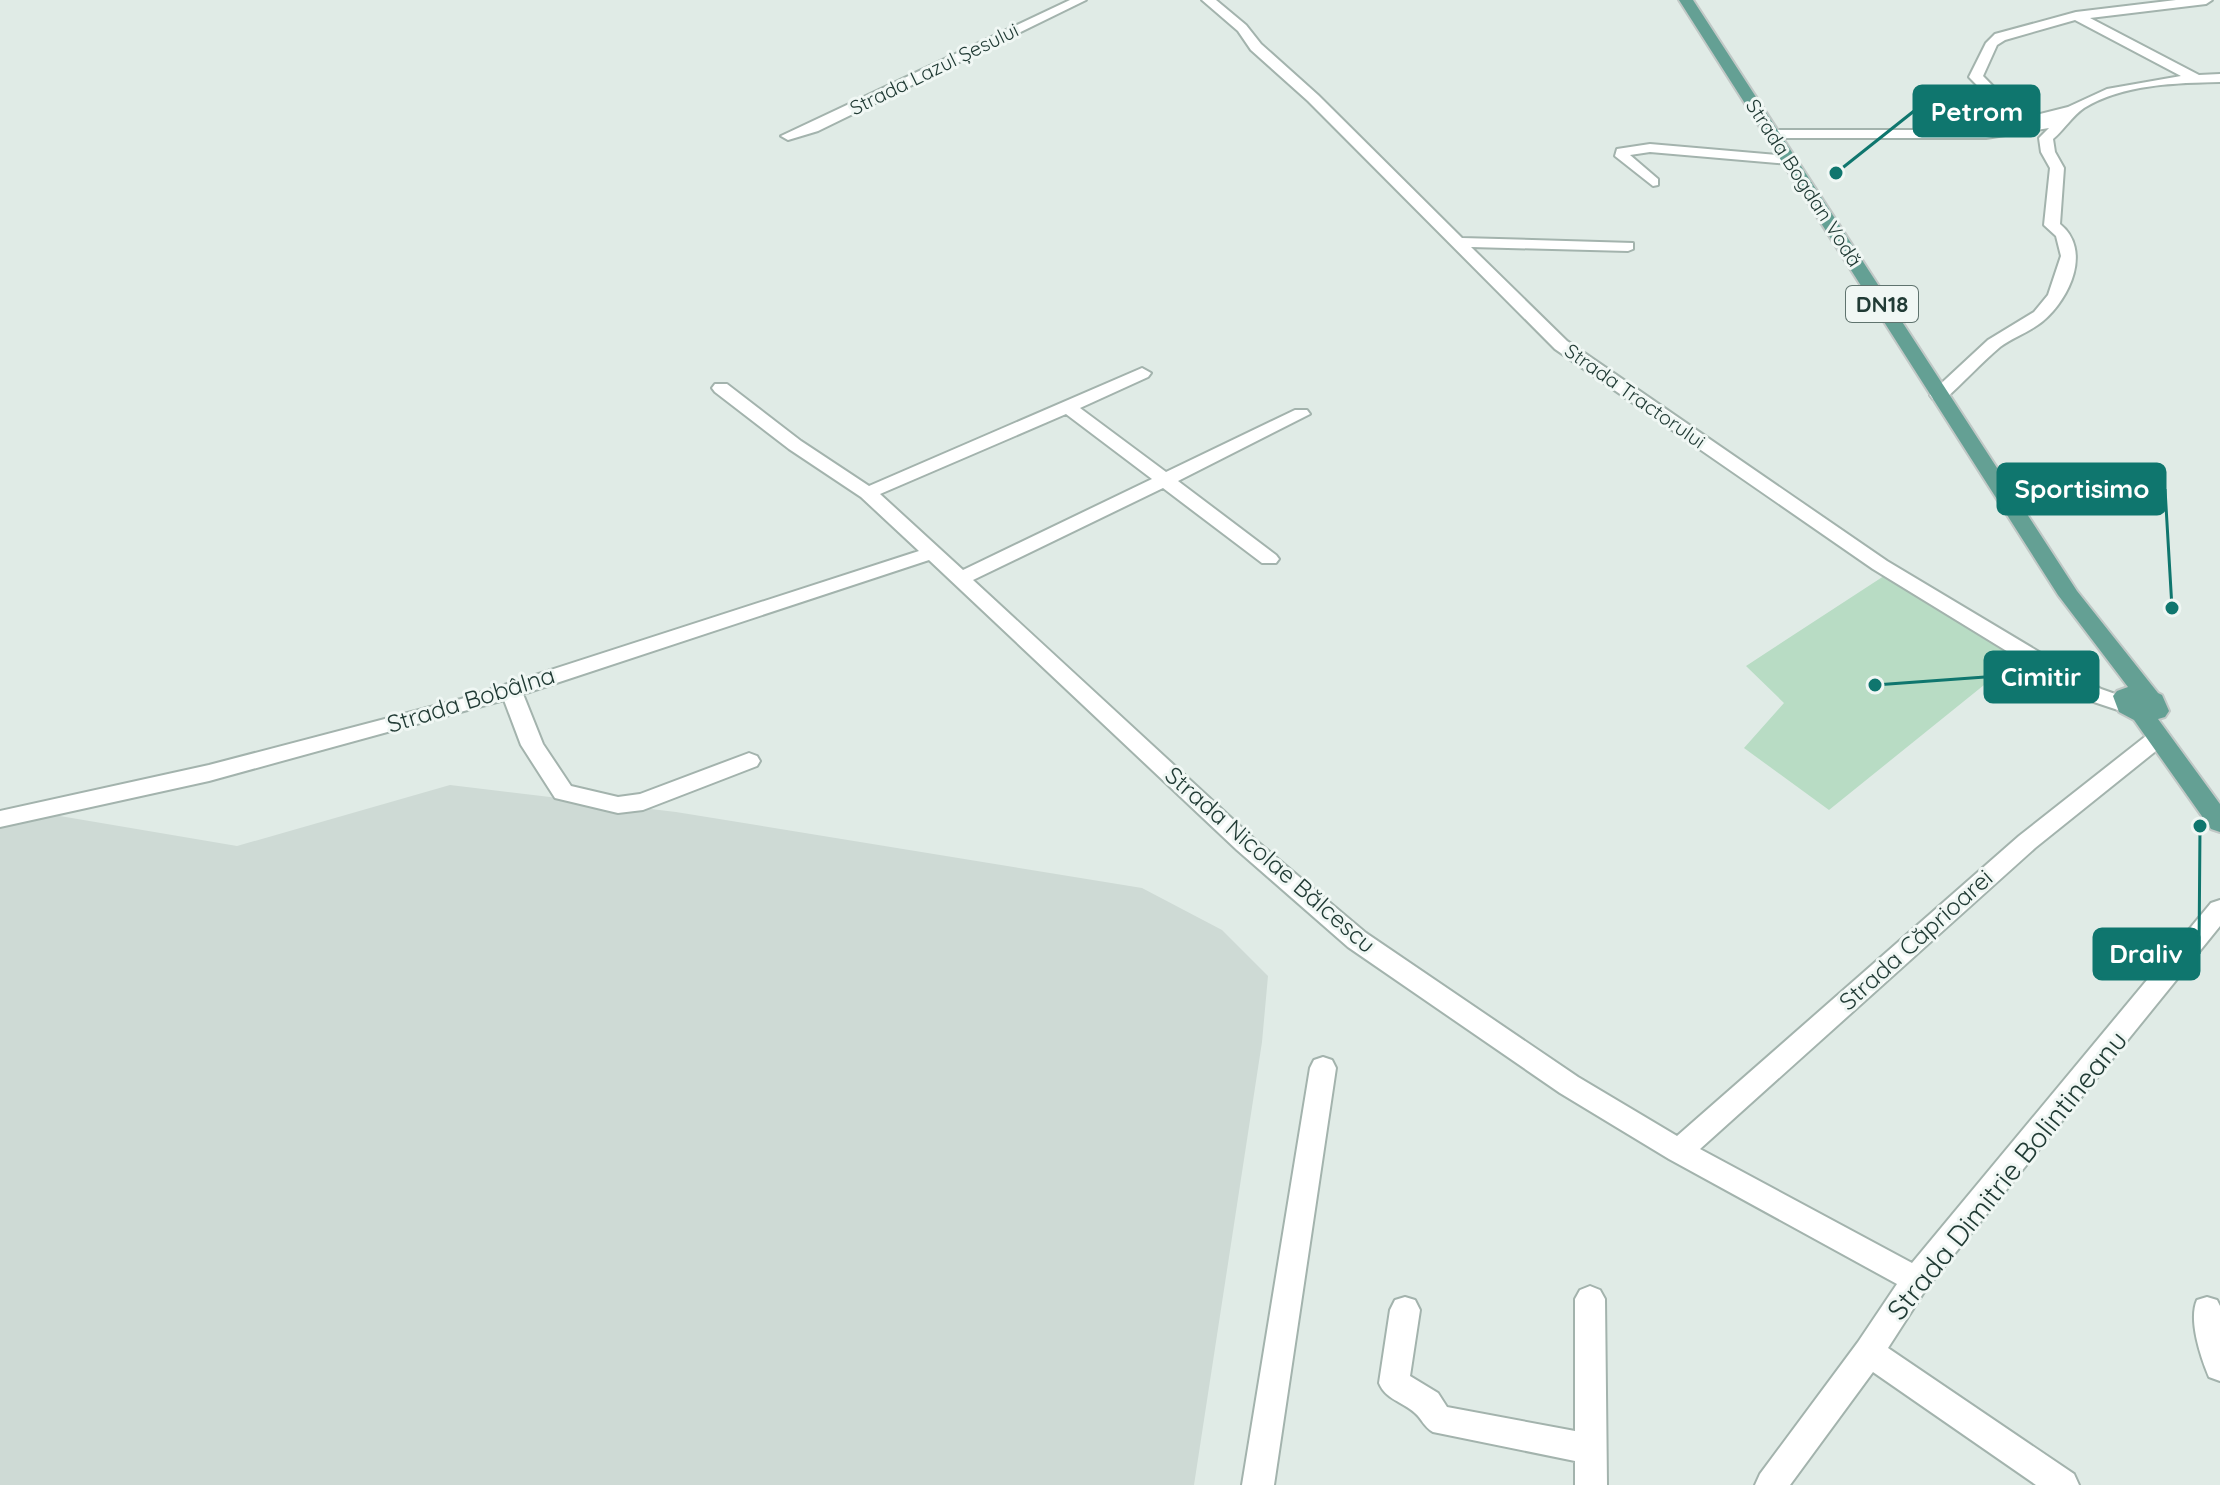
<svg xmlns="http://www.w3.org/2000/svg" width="2220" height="1485" viewBox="0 0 2220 1485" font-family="Quicksand,sans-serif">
<rect width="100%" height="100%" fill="#e0ebe6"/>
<path fill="#cedad5" d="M450 785 676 812 1142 888 1222 930 1268 976 1262 1042 1194 1485H0V823L54 815 237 846Z"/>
<path fill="#b8dcc4" d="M1887 574 2020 656 1829 810 1744 748 1784 703 1746 666Z"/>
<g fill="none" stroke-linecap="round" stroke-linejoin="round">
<g stroke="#a3b3ad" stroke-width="4">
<path id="minor" d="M1070 0H1086L818 131 788 140 781 136Z
M1202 0H1216L1246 25 1261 44 1318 95 1462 238 1633 243V249L1628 251 1471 247 1567 341 1887 561 2101 689 2135 701 2138 706 2135 711 2127 713 2085 699 1873 569 1555 349 1308 101 1251 50 1238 31Z
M2176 0H2212L2206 4 2090 18 2199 75 2220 74V82C2176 83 2123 84 2084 108 2072 116 2064 130 2053 139L2055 152 2064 168 2060 224C2092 250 2070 298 2043 321 2030 332 2013 337 2000 347 1981 363 1964 382 1945 399H1933L1930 395 1933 391 1988 340 2034 312 2048 295 2061 256 2056 236 2044 225 2050 168 2041 152 2039 138 2049 128 1986 138H1772L1765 134 1772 130H1972L2014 123 1969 77 1986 43 1995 34 2076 12ZM2075 20 2181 76 2107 89 2068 107 2024 118 1983 76 1997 45 2005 40Z
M1650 144 1790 156 1797 160 1790 164 1650 152 1630 155 1658 179V185L1653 186 1615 156 1617 149Z
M1142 368 1151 373 1148 377 1080 408 1166 472 1295 410H1307L1310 414 1178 481 1276 555 1279 559 1276 563H1262L1163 488 973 580 1253 838 1366 933 1578 1077 1677 1136 2019 836 2151 732H2167L2170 737 2167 742 2035 848 1700 1149 1912 1263 2211 903 2220 900V926L1926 1289 1888 1348 2074 1474 2079 1485H2036L1873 1372 1790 1485H1755L1760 1474 1858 1342 1897 1284 1669 1159 1560 1093 1348 947 1237 850 929 560 523 694 543 744 571 786 618 797 640 794 749 753 757 756 760 761 757 766 643 810 618 813 555 798 521 745 504 700 209 781 0 827V811L209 765 461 699 919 551 861 497 789 449 715 392 712 388 715 384H727L801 441 869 486ZM1066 414 1152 479 963 570 880 494Z
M1323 1057 1332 1060 1336 1068 1274 1485H1242L1310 1068 1314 1060Z
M1590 1286 1600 1290 1605 1299 1607 1485H1575V1461L1433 1432C1424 1427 1422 1419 1415 1413 1402 1401 1386 1400 1379 1383L1390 1310 1395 1300 1405 1297 1415 1300 1420 1310 1410 1376 1438 1393 1447 1407 1575 1431V1299L1580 1290Z
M2207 1297 2217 1300 2220 1306V1381L2209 1377C2201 1358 2188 1320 2197 1300Z"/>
</g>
<g stroke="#c1c8c6" stroke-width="4">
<path id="major" d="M1679 0H1693L2077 591 2158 693 2162 695 2169 711 2165 717 2158 719 2220 804V832L2211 829 2134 720 2119 712 2113 696 2117 691 2128 687 2058 595Z"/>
</g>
<use href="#minor" fill="#fff" fill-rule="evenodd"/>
<use href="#major" fill="#64a094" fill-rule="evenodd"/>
</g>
<g text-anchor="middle" stroke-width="6" stroke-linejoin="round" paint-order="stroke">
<g font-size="20" fill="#213b35" stroke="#f0f7f4">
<text transform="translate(934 69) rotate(-26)" y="7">Strada Lazul Șesului</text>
<text transform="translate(1804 183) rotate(57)" y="7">Strada Bogdan Vodă</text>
<text transform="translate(1635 396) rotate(35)" y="7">Strada Tractorului</text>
</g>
<rect fill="#f0f7f4" stroke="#5f736e" stroke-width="2" x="1846" y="286" width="72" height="36" rx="6"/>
<g font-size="22" font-weight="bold" fill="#213b35">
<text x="1882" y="312">DN18</text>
</g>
<g font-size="24" fill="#213b35" stroke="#f0f7f4">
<text transform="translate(471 700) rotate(-17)" y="8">Strada Bobâlna</text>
<text transform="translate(1270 860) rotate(41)" y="8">Strada Nicolae Bălcescu</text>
<text transform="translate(1916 940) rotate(-42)" y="8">Strada Căprioarei</text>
</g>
<g font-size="28" fill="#213b35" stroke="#f0f7f4">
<text transform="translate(2007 1175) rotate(-51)" y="10">Strada Dimitrie Bolintineanu</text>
</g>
</g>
<path fill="none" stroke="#0f766e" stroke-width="3" d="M1836 173L1914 111M2172 608L2165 489M1875 685L1985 677M2200 826L2199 954"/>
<g fill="#0f766e" stroke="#f0f7f4" stroke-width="3">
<circle cx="1836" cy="173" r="8"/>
<circle cx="2172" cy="608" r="8"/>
<circle cx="1875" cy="685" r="8"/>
<circle cx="2200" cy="826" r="8"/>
</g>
<g fill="#0f766e" stroke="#0f766e" stroke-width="3">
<rect x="1914" y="86" width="125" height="50" rx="8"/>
<rect x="1998" y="464" width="167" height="50" rx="8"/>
<rect x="1985" y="652" width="113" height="50" rx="8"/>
<rect x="2094" y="929" width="105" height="50" rx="8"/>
</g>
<g font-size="26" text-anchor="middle" font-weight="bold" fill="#fff">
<text x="1977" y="121">Petrom</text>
<text x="2082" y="498">Sportisimo</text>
<text x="2041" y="686">Cimitir</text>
<text x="2146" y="963">Draliv</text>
</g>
</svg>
